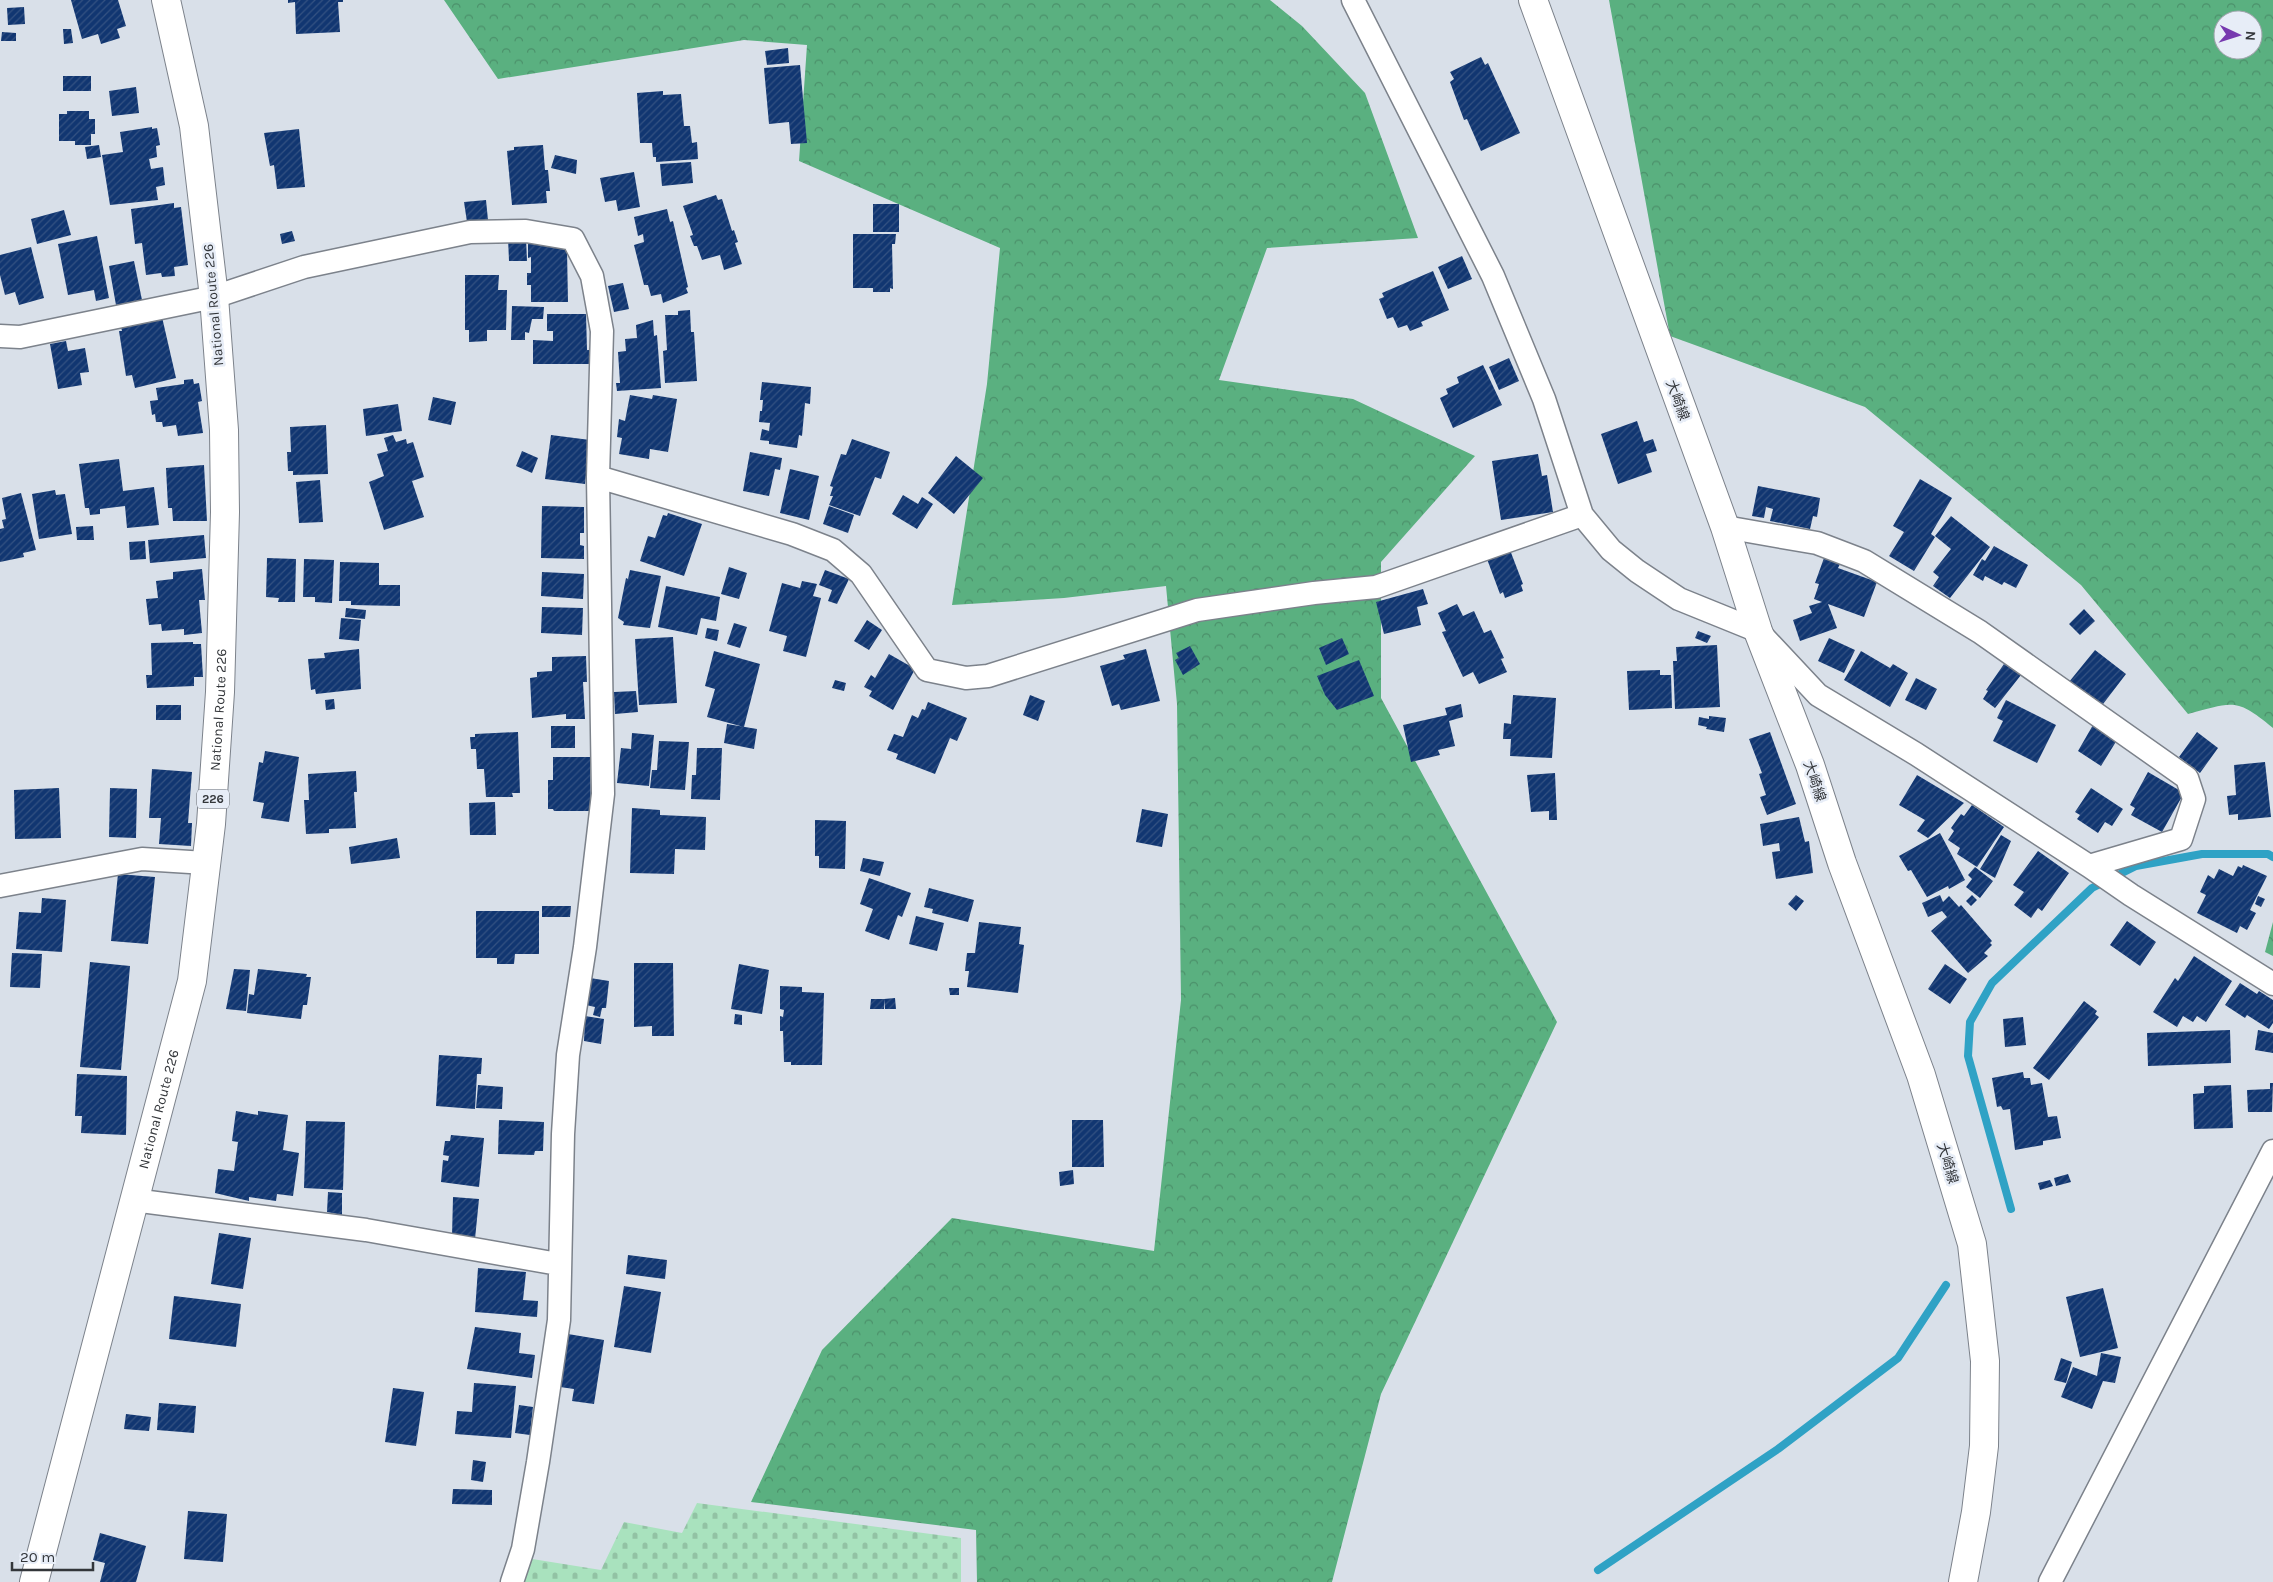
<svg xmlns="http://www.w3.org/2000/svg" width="2273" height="1582" viewBox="0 0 2273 1582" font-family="Karla,'Noto Sans JP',sans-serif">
<defs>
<pattern id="forest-crowns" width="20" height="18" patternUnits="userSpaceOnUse" patternTransform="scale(1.25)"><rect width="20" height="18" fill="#5ab080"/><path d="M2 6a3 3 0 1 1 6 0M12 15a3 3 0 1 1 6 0" fill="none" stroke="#4b906a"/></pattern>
<pattern id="cemetery-stones" width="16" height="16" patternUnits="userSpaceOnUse" patternTransform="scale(1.25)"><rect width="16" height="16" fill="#a9e2be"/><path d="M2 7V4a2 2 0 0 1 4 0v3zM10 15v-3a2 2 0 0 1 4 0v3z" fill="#92c2a4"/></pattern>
<pattern id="building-hatch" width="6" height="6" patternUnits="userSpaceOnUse" patternTransform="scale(1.25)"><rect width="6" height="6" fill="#113671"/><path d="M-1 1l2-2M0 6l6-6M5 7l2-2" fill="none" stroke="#345282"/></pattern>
</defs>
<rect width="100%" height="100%" fill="#d9e0e9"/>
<path fill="url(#forest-crowns)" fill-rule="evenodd" d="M444 0H1270L1302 26 1365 93 1418 238 1267 248 1219 380 1353 399 1475 456 1381 562V698L1557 1022 1381 1394 1332 1582H977L976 1530 751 1502 822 1350 952 1218 1154 1251 1181 1000 1177 704 1166 586 1064 598 952 605 987 384 1000 248 799 161 807 45 744 40 498 79Z
M1609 0H2273V728C2236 697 2233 702 2188 714L2081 585 1865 407 1670 336ZM2223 20H2253V50H2223Z
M2273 922V956L2265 952Z"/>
<path fill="url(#cemetery-stones)" d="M697 1503 961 1538V1582H520L526 1558 601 1570 624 1522 682 1533Z"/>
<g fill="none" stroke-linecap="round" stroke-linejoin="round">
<path stroke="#2fa2c5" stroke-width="8" d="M2011 1209 1968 1056 1970 1022 1992 983 2092 888 2136 866 2202 854H2268L2273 857
M1598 1570 1778 1449 1898 1358 1946 1285"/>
</g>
<path fill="url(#building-hatch)" d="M71 0H118L126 26 117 29 120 38 101 44 98 34 82 39Z
M288 0H343V2H338L340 32 296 34 295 2 288 3Z
M24 7 25 24 8 25 7 8Z
M63 29H71L73 43 64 44Z
M2 32 16 33V41H1Z
M788 48 789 63 767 65 765 51Z
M1481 57 1485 65 1488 63 1520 133 1481 151 1467 119 1464 120 1450 82 1454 79 1450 72Z
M800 65 807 143 791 144 789 122 769 124 764 68Z
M63 76H91V91H63Z
M136 87 139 113 112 116 109 91Z
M663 91V95L681 94 684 126H690L692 143 697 142 698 159 656 162V157H653L652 143H640L637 93Z
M67 111H89V119H95V134H91V145H75V141H59V114H67Z
M152 127V129L157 128 160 145 156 146 157 157 149 159 151 169 163 167 165 185 156 187 158 200 110 205 102 155 123 152 120 132Z
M299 129 305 187 277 189 274 165 270 166 264 133Z
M99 145 101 157 87 159 85 147Z
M543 145 545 170H548L550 191H546L547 203 512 205 507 151 514 150V147Z
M555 155 577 160 576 174 551 168Z
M691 162 693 183 662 186 660 164Z
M634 172 640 207 618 211 616 200 605 202 600 178Z
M716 195 718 200 722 199 732 231 734 230 738 242 735 243 742 264 724 270 720 255 702 260 697 246H694L690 236 693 235 683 206Z
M486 200 488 220 467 222 464 202Z
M174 203V208L181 207 188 265 174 267 175 276 162 277 161 273 146 275 142 243 135 244 131 209Z
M873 204H899V232H873Z
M667 209 670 222 673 221 688 287 686 288 688 293 663 303 661 294 651 296 648 285H644L634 245 644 242 643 234 638 236 634 217Z
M64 210 71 235 37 244 31 219Z
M292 231 295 241 282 244 280 234Z
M853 234H896L895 244H892L893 289 890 288V292H873V288H853Z
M97 236 109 298 96 301 94 290 68 295 58 244Z
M508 238H526L527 261H509Z
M528 242H564L563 250H567L568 302H531V285H527V273H531V257L528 258Z
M31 247 44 298 19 305 15 292 5 295 0 275V255Z
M1462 256 1472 279 1448 289 1438 267Z
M134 261 142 300 116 305 109 266Z
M1433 271 1449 310 1421 322 1423 326 1410 331 1407 325 1398 328 1393 317 1387 319 1379 299 1384 297 1382 293Z
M465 275H499L498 290H507L506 330H487V341L469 342V330H465Z
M623 283 629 309 614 312 608 286Z
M512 306 544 307 543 319H532L529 333 525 332V340H511Z
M690 310 691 332H694L697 381 665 383 663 351 667 350 665 315H678V311Z
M547 314H586L587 350H593V364H533V340L553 341V331H547Z
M162 317 176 378 135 388 132 375 126 376 119 331H122L121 327Z
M653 320 654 336 657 335 661 388 617 391 616 383H620L618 352 626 351 625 339 637 338 636 325Z
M66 341 68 351 85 348 89 372 80 373 82 385 58 389 50 344Z
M1509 358 1519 381 1499 390 1489 367Z
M1483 365 1502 405 1453 428 1440 398 1448 394 1446 389 1459 383 1457 377Z
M193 379 194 384 199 383 202 401 198 402 203 433 178 436 176 425 163 427 162 422H156L155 414 152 415 150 401 158 400 156 388 184 384V380Z
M762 382 811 387 810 404 805 403 802 436 799 435 797 448 769 444V441L760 440 762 429 769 431 770 423 759 422 760 411H762L763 400H760Z
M630 395 652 399 653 395 677 399 668 452 650 449 649 459 619 454 622 438 617 437 619 419 625 421Z
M433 397 456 402 451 425 428 420Z
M398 404 402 431 366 436 363 409Z
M1637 421 1644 442 1653 439 1657 451 1646 454 1652 472 1618 484 1601 434Z
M326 425 328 474 293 475V471H288L287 452H291L290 427Z
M393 435 396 442 406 439 407 444 413 442 424 477 412 481 424 517 384 530 369 482 384 476 377 454 388 451 384 438Z
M551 435 590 440 585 484 545 479Z
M852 439 890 452 881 479 875 477 860 516 829 505 833 496H830L833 487 830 486 841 454 846 455Z
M522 451 538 458 532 473 516 466Z
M750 452 782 458 780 470 775 469 769 496 743 491Z
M1538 454 1542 476 1547 475 1553 512 1501 520 1492 461Z
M956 456 983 478 954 514 928 493Z
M119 459 123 491 154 487 159 525 127 528 125 506 100 509V514L90 515 89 508H85L79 464Z
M204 465 207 521H173L172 508H168L166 468Z
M790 469 819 476 809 520 780 513Z
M1920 479 1952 498 1931 534 1935 537 1914 571 1889 556 1904 532 1893 526Z
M320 480 323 522 299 523 296 482Z
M1758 486 1820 498 1817 517 1813 516 1810 529 1770 521 1773 509 1766 507 1764 518 1752 516Z
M55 490 56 495 65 494 72 534 39 539 32 494Z
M21 493 36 550 23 553 24 557 0 562V529L4 528 2 520 6 519 2 498Z
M903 495 918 504 922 497 933 504 917 529 892 514Z
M542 506 584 507V533H580V545L584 546V559L541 558Z
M829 506 854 515 848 533 823 524Z
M668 513 702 524 684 576 640 561 648 536 655 538 663 515 667 516Z
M1951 516 1990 547 1950 598 1933 586 1939 577 1933 572 1951 549 1935 536Z
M93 526 94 540H77L76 527Z
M204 535 206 558 150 563 148 540Z
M145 541 146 559 130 560 129 542Z
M1994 546 2028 565 2016 588 2004 582 2002 585 1985 576 1983 581 1973 575 1982 559 1985 561Z
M1510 550 1523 584 1521 585 1523 591 1505 598 1503 592 1500 594 1487 559Z
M267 558 296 559 295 602H278L279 598 266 597Z
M1824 558 1840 564 1838 568 1877 582 1864 617 1828 604 1837 628 1800 641 1793 620 1812 613 1809 606 1822 602 1814 599 1819 584 1815 583Z
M304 559 334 560 332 603 315 602V597H303Z
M340 562 379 563V585H400V606L351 605V601H339Z
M729 567 747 573 739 599 721 594Z
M202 569 205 600H199L202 633 184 635V629L162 631 161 624 149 625 146 599 158 598 156 581 173 579V572Z
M630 570 661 576 650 628 623 625 624 622 618 618 626 578 628 579Z
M825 570 849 579 837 604 828 601 832 590 819 585Z
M542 572 584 574 583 599 541 596Z
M802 581 817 584 813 596 821 598 806 657 783 651 787 636 769 631 782 583 800 588Z
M666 586 720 597 716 621 701 618 697 635 658 627Z
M1423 589 1428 604 1417 607 1421 625 1384 634 1376 602Z
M1457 604 1463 616 1474 611 1484 633 1491 630 1504 658 1501 659 1507 672 1479 684 1473 672 1463 677 1442 632 1446 631 1438 613Z
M542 607 583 608 582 635 541 633Z
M346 608 366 610 365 619 345 617Z
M2084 609 2095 621 2080 635 2069 624Z
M341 618 361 620 359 641 339 639Z
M867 620 882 630 869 650 854 641Z
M734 623 747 627 740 648 727 644Z
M707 628 719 630 717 641 705 638Z
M1698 631 1711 636 1707 643 1695 638Z
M673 637 677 703 639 705 635 639Z
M1342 638 1349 654 1326 665 1319 648Z
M1829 638 1855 650 1844 673 1818 661Z
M193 642V644H201L203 677H194V686L147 688 146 675H152L151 643Z
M1717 645 1720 707 1675 709 1673 661H1677L1676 647Z
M1190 646 1200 664 1183 675 1175 660 1179 658 1176 653Z
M359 649 361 689 316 694 315 689 311 690 308 659 325 658 324 653Z
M1146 649 1160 701 1121 710 1119 704 1112 706 1100 666 1125 659 1123 655Z
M2095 650 2126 674 2100 708 2069 682Z
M714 651 760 664 744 727 707 717 715 689 705 686Z
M1861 651 1890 668 1893 664 1908 673 1890 707 1844 680Z
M889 654 910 666 914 671 893 710 869 696 872 691 864 687 871 675 875 678Z
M586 656 587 682H583L585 719H566V714L532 718 530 678 537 677V672L552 671V657Z
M1359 660 1374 696 1337 710 1325 695 1317 676Z
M2004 664 2021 675 1995 708 1983 699 1988 691 1986 690Z
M1660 670V675H1671L1672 708 1629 710 1627 671Z
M1916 678 1937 689 1926 710 1905 700Z
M835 680 846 683 844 691 832 688Z
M636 691 638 712 615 714 614 692Z
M1030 695 1045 701 1038 721 1023 715Z
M1513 695 1556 698 1552 758 1510 756 1511 739H1503L1504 723 1511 724Z
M334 699 335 709 326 710 325 700Z
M2006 700 2056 725 2037 763 1993 741 2003 721 1997 718Z
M928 702 967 718 957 741 950 738 935 774 896 759 898 754 887 750 894 734 903 737 912 715 918 718 922 709 925 710Z
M1461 704 1463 717 1449 721 1455 746 1438 750 1440 755 1411 762 1403 725 1447 715 1445 708Z
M156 705H181V720H156Z
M1709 716 1726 718 1724 732 1706 729 1707 727 1698 725 1699 717 1709 719Z
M727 724 757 729 754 749 724 743Z
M2093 725 2117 740 2101 766 2078 751Z
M551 726H575V748H551Z
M518 732 520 793H512L513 797H486L484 769H477L476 749H471L470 737H475V734Z
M1770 732 1796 804 1767 815 1760 797 1766 795 1759 774 1762 773 1749 739Z
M2197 732 2218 748 2200 773 2179 757Z
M632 733 654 735 649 786 617 783 621 748 631 749Z
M659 741 689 742 685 790 650 788 652 770H657Z
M697 748H722L720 800 691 799 692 775H696Z
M265 751 299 757 289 822 261 818 264 803 253 801 259 762 263 763Z
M553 757H590L591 811H554L553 809H548V780H553Z
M2265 762 2271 817 2238 820V814L2229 815 2227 796 2236 795 2234 765Z
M152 769 192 772 188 823H192L191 846 159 844 161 818H149Z
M356 771 357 792H354L356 828 329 829V833L306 834 304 800H309L308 774Z
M2148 772 2184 793 2162 832 2131 815 2135 808 2130 805Z
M1555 773 1557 820H1549V811L1531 812 1527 775Z
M1917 775 1964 803 1928 838 1917 831 1925 820 1899 805Z
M59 788 61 838 15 839 14 790Z
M110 788 137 789 136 838 109 837Z
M2091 788 2123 809 2112 826 2105 822 2098 833 2077 819 2080 815 2075 812Z
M495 802 496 835H470L469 803Z
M1972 805 2004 827 1977 867 1957 854 1960 848 1948 840 1954 831 1951 828 1961 814 1964 816Z
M632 808 660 810V815L706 817 705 850 675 849 674 874 630 873Z
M1142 809 1168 814 1162 847 1136 842Z
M1799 817 1805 842 1809 841 1813 873 1776 879 1772 852 1780 851 1779 843 1763 846 1760 824Z
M815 820 846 821 845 869 819 868V856H815Z
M1940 833 1965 880 1949 889 1948 886 1927 897 1911 870 1908 871 1899 856Z
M2001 835 2011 841 1995 878 1980 869Z
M397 838 400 858 351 864 349 847Z
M2038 851 2069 873 2042 911 2038 908 2031 918 2014 905 2024 892 2013 885Z
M863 858 884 862 880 876 860 871Z
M2243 865 2267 876 2250 910 2256 913 2247 930 2240 926 2237 933 2197 913 2206 895 2200 892 2208 875 2214 879 2219 869 2233 876 2238 866 2242 868Z
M1975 867 1993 881 1980 898 1966 887 1972 879 1968 875Z
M118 874 155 877 148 944 111 941Z
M869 878 911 893 902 917 898 915 889 940 865 931 873 909 860 904Z
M929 888 974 900 968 922 932 913 933 909 924 907Z
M1796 895 1804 901 1796 911 1788 904Z
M1940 895 1943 902 1949 896 1959 907 1961 905 1992 941 1990 943 1992 945 1984 953 1988 956 1968 973 1931 931 1947 917 1942 911 1928 917 1922 903Z
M1972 895 1977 900 1971 906 1966 901Z
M2258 896 2265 899 2261 907 2255 904Z
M42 898 66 900 62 952 16 949 19 912 41 913Z
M542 906H571L570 917H542Z
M476 911H539V954H515L514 964H497V958H476Z
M916 916 944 923 937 951 909 944Z
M2127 921 2156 942 2140 966 2110 945Z
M979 922 1021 927 1019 944 1024 945 1018 993 967 987 969 971H965L967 953H975Z
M12 953 42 954 40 988 10 987Z
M2194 956 2232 981 2206 1022 2197 1016 2193 1022 2183 1016 2177 1027 2153 1012 2175 978 2178 981Z
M90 962 130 966 121 1070 80 1067Z
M634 963H673L674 1036H652V1026L634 1027Z
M739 964 769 970 762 1014 731 1009Z
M1945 964 1967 979 1950 1004 1928 989Z
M234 969 250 970 246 1011 226 1009Z
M258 969 307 974 306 977H311L307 1005H303L301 1019 247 1013 249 994 254 995Z
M590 978 609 981 606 1008H602L600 1017 593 1015 595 1007 586 1005Z
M2240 983 2257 994 2259 991 2273 1000V1023L2269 1029 2247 1015 2245 1018 2225 1005Z
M780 986 802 987V992L824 993 822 1065H791V1062H784L783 1031H780V1016L783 1017 784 1010 780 1009Z
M949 988H959V995H950Z
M895 998 896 1009H885L884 999Z
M871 999H884V1009H870Z
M2084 1001 2097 1011 2095 1014 2099 1017 2049 1080 2033 1068Z
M735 1014 742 1015V1025L734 1024Z
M585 1016 604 1019 601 1044 584 1041Z
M2023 1017 2026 1045 2005 1047 2003 1019Z
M2230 1030 2231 1063 2148 1066 2147 1033Z
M2258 1030 2273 1033V1053L2255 1050Z
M439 1055 482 1058 481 1074H477L475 1109 436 1106Z
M2023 1072 2024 1078H2030L2031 1085 2042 1083 2048 1117 2057 1116 2061 1138 2043 1141V1145L2015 1150 2010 1109 2003 1110 2001 1106 1997 1107 1992 1078Z
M77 1074 127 1076 126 1135 81 1133 82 1116H75Z
M2270 1083H2273L2272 1112H2248L2247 1090 2270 1089Z
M478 1085 503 1087 502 1109 476 1108Z
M2231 1085 2233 1128 2194 1129 2193 1094 2204 1093V1086Z
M236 1111 258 1115V1111L288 1115 283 1150 299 1153 293 1196 277 1194 276 1201 249 1197V1201L215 1193 218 1169 234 1171 238 1142 232 1141Z
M499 1120 544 1122 543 1151H535L534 1155 498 1154Z
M1072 1120H1103L1104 1167H1072Z
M306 1121 345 1122 343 1190 304 1188Z
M451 1135 484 1138 479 1187 441 1182 443 1160 448 1161 449 1156 443 1155 445 1141H450Z
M1073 1170 1074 1184 1060 1186 1059 1172Z
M2068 1174 2071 1182 2056 1186 2054 1178Z
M2050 1180 2053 1186 2040 1190 2038 1183Z
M328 1192 342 1193V1215L327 1212Z
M453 1197 479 1199 475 1239 452 1236Z
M219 1233 251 1238 243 1289 211 1284Z
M628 1255 667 1260 665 1279 626 1274Z
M478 1268 526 1272 523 1300 538 1301 537 1317 475 1312Z
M624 1286 661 1292 651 1353 614 1347Z
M2103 1288 2118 1348 2080 1357 2066 1297Z
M174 1296 241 1304 236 1347 169 1339Z
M475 1327 521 1333 519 1353 535 1355 532 1378 467 1369Z
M568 1334 604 1340 594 1404 572 1401 574 1389 560 1387Z
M2101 1353 2121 1357 2115 1383 2103 1381 2092 1409 2061 1397 2073 1367 2097 1376Z
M2061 1358 2072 1362 2066 1383 2054 1380Z
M474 1383 516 1386 511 1438 455 1434 457 1411 472 1412Z
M393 1388 424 1392 416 1446 385 1442Z
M159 1403 196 1406 194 1433 157 1430Z
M519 1405 533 1407 530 1435 515 1433Z
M126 1414 151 1417 149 1431 124 1429Z
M473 1460 486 1462 483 1482 471 1480Z
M453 1489 492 1490V1505L452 1504Z
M188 1511 227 1514 223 1562 184 1559Z
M100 1533 146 1546 136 1582H100L105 1563 93 1560Z"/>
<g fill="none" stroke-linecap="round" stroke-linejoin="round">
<g stroke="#7c828b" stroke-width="25">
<path id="minor" d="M1353 0 1493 276 1544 399 1582 515 1611 550 1637 571 1679 599 1758 631 1818 695 1916 754 2089 866 2131 895 2273 984
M0 336 20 337 214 297 304 267 470 232 526 231 573 239 592 276 602 331 598 477 603 794 585 947 568 1055 563 1134 559 1320 538 1462 523 1549 512 1582
M598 477 792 534 833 550 861 574 927 670 966 678 988 676 1197 610 1314 593 1376 587 1582 515
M1725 527 1817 543 1864 561 1980 632 2187 778 2194 799 2181 839 2089 866
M0 886 142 859 206 863
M133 1200 366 1230 558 1264
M2050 1582 2273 1151"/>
</g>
<g stroke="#7c828b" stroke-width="30">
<path id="tertiary" d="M1533 0 1725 527 1758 631 1810 765 1842 863 1921 1075 1972 1244 1985 1361 1984 1446 1976 1512 1963 1582"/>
</g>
<g stroke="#7c828b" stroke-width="30">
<g id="trunk">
<path id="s1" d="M34 1582 192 981 211 824 220 692 225 512 224 430 214 297 194 126 166 0"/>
</g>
</g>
<use href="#minor" stroke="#fff" stroke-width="22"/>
<use href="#tertiary" stroke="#fff" stroke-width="28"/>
<use href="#trunk" stroke="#fff" stroke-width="28"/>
</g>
<g text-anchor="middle" stroke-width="5" stroke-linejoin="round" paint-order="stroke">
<rect fill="#e7edf7" stroke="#696d73" stroke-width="1" x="197" y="789.5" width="32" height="19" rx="4"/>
<g font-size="12" font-weight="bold" fill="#33363a">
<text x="213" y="803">226</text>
</g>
<g font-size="14" fill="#33363a" stroke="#e7edf7">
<text transform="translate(213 305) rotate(-95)" y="5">National Route 226</text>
<text transform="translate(1678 400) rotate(70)" y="5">大崎線</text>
<text dy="5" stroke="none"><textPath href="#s1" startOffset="894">National Route 226</textPath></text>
<text transform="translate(1815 781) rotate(71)" y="5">大崎線</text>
<text dy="5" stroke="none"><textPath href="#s1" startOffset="489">National Route 226</textPath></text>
<text transform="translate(1948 1163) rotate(73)" y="5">大崎線</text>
</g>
</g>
<g transform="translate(2238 35) rotate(94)"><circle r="24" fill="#e7edf7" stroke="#9fa4ab"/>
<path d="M0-4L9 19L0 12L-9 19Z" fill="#7639af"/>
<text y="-8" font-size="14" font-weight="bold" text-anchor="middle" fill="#33363a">N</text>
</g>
<path d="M12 1562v8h81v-8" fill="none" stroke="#33363a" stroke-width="2.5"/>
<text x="20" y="1562" font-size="15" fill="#33363a" stroke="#e7edf7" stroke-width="4" paint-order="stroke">20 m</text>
</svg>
